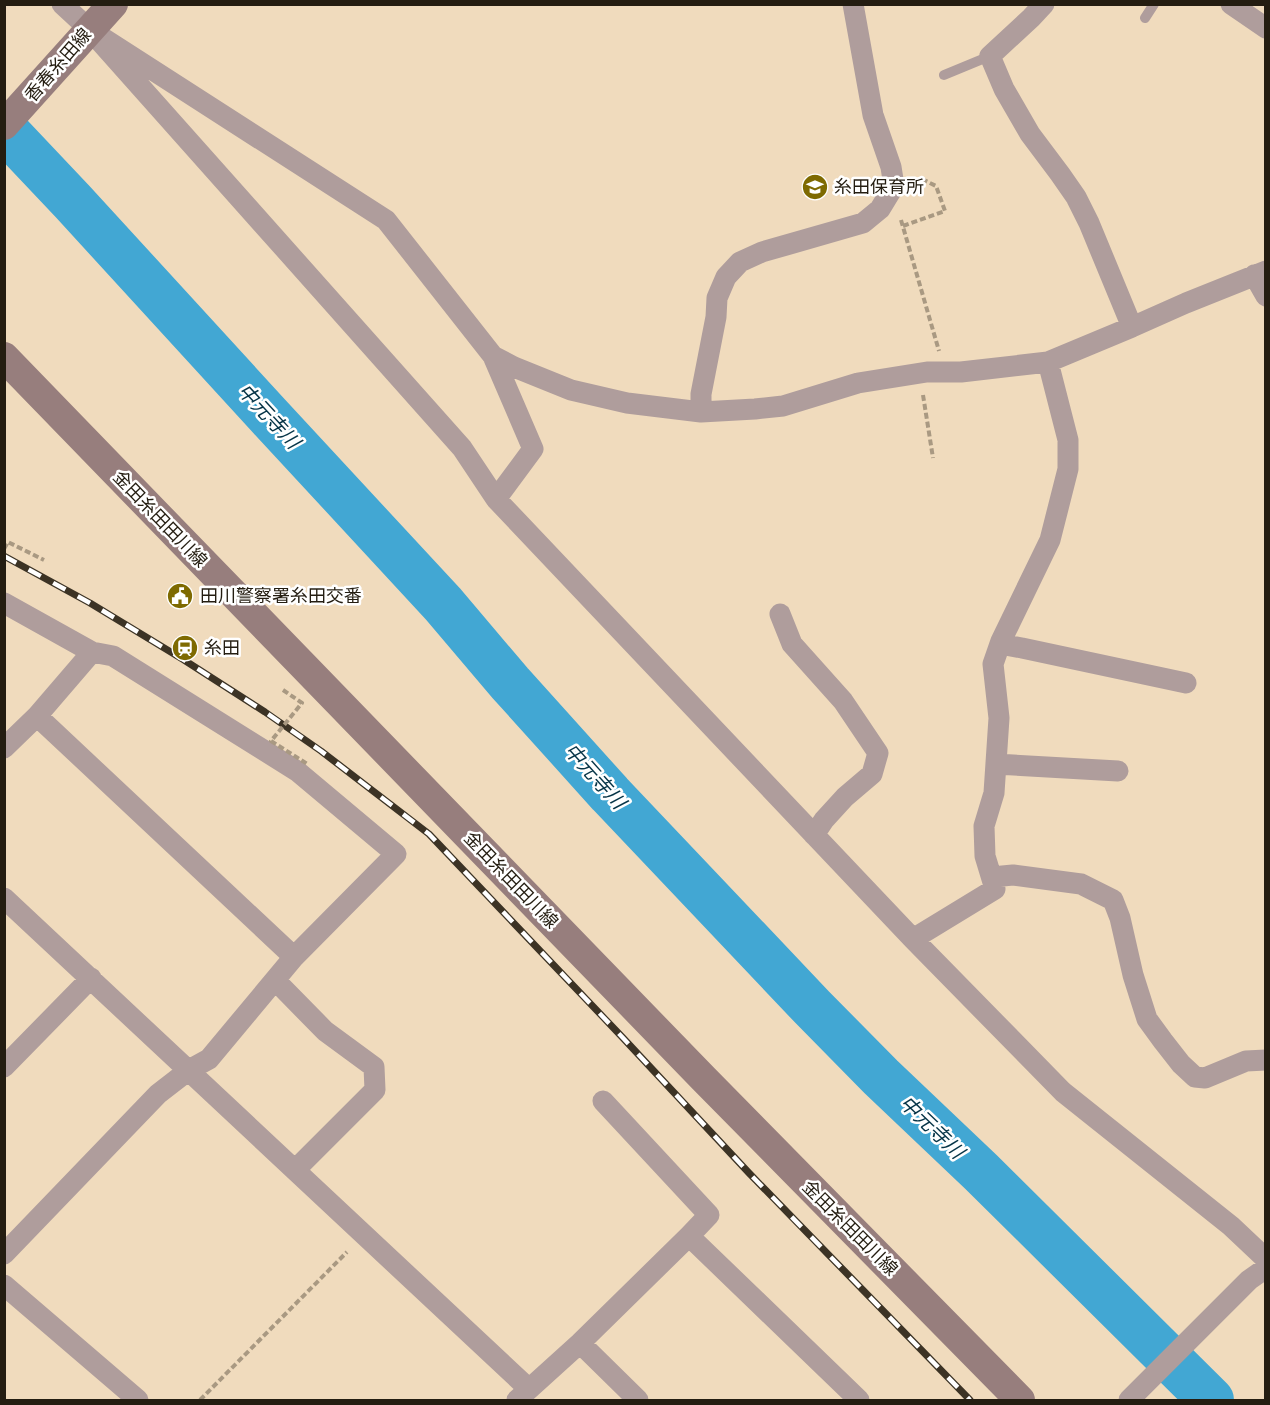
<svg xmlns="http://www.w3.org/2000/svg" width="1270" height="1405" viewBox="0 0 1270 1405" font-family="'Space Grotesk','Noto Sans JP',sans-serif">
<rect width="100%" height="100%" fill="#f0dbbd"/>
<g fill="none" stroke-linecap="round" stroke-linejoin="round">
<path stroke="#42a7d3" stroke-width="46" d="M4 129 73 202 268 415 443 604 510 683 610 794 812 1007 881 1077 981 1172 1211 1400"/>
<path stroke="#a99982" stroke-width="4" stroke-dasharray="6 3" stroke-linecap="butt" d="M901 220 939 351
M903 226 945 211 936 186 922 179 915 181
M923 395 933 458
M4 549 8 542 44 560
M200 1400 347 1252"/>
<path stroke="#af9d9c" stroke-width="10" d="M1145 18 1154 4
M944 75 990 56"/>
<path stroke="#af9d9c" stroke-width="21" d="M62 4 89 29 462 448 496 499
M1044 4 1031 18 990 56 1004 89 1030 134 1060 174 1076 197 1089 223 1132 327
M1231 4 1266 28
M89 29 386 220 493 356 533 449 496 499 913 939 1063 1092 1231 1226 1266 1259
M1254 275 1266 296
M493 356 514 367 571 390 627 403 701 412 755 409 783 406 858 383 927 372H961L1048 362 1132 327 1186 303 1266 271
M701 412V394L716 317 717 298 726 277 740 262 762 252 863 223 880 209 894 186 891 167 873 115 853 4
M4 603 92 652
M780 614 792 644 843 701 878 753 872 774 845 797 824 820 814 835
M1000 644 1022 648 1186 683
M4 748 37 716 92 652 113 656 297 771 396 854 294 957
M996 764 1118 771
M992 877 1013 875 1081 884 1113 900 1120 918 1133 975 1147 1019 1163 1041 1181 1064 1195 1077 1205 1078 1246 1061 1266 1060
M4 898 529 1389
M913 939 995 889 985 856 984 826 994 793 999 718 993 664 1001 641 1050 540 1068 469V440L1048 362
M275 980 325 1031 374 1067 375 1090 296 1169
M4 1067 91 978
M603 1101 709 1215 689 1236
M4 1254 158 1094 189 1070 209 1059 294 957 37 716
M4 1285 138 1400
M580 1343 638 1400
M517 1400 580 1343 689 1236 859 1400
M1129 1400 1249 1280 1266 1268"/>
<path stroke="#977e7d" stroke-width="30" d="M4 125 113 4
M4 357 704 1079 1020 1400"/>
<g stroke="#3c3325" stroke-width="7">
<path id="rail" d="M4 556 90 603 184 660 265 712 321 751 429 834 624 1039 749 1173 970 1400"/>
</g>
<use href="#rail" stroke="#fff" stroke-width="4.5" stroke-dasharray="14" stroke-linecap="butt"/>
<path stroke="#a99982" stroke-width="4" stroke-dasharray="6 3" stroke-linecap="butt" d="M283 690 302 703 271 741 309 765"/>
</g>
<defs>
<g id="school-disc" transform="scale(1.35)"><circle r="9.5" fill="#7e6a01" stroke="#fff"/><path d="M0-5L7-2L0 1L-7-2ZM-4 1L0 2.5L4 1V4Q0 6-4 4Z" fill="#fff"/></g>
<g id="civic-disc" transform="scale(1.35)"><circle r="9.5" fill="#7e6a01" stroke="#fff"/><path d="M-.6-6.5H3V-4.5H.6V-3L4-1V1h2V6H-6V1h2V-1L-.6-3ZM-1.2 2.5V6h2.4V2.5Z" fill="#fff"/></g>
<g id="station-disc" transform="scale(1.35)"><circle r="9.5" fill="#7e6a01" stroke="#fff"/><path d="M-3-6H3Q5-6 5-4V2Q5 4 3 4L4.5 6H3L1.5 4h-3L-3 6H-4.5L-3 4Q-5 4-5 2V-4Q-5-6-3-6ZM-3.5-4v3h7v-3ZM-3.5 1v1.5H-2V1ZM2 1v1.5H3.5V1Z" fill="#fff"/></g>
</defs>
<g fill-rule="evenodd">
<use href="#school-disc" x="815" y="187"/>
<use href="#civic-disc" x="180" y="596"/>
<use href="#station-disc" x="185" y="648"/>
</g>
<g text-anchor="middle" stroke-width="5" stroke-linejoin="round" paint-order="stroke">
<g font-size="18" fill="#241d11" stroke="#fff">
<text transform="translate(58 65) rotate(-49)" y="6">香春糸田線</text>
<text transform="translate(160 519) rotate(46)" y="6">金田糸田田川線</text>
<text transform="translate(511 880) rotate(46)" y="6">金田糸田田川線</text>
<text transform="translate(850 1228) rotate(45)" y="6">金田糸田田川線</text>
</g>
<g font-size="18" fill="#241d11" stroke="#fff" text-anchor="start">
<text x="834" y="193">糸田保育所</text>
<text x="200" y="602">田川警察署糸田交番</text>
<text x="204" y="654">糸田</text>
</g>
<g font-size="20" font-style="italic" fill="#063447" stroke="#fff">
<text transform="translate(269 416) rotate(47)" y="7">中元寺川</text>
<text transform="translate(595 776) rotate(48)" y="7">中元寺川</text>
<text transform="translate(932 1127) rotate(44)" y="7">中元寺川</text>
</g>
</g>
<rect width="1270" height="1405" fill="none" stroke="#241d11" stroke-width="12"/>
</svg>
